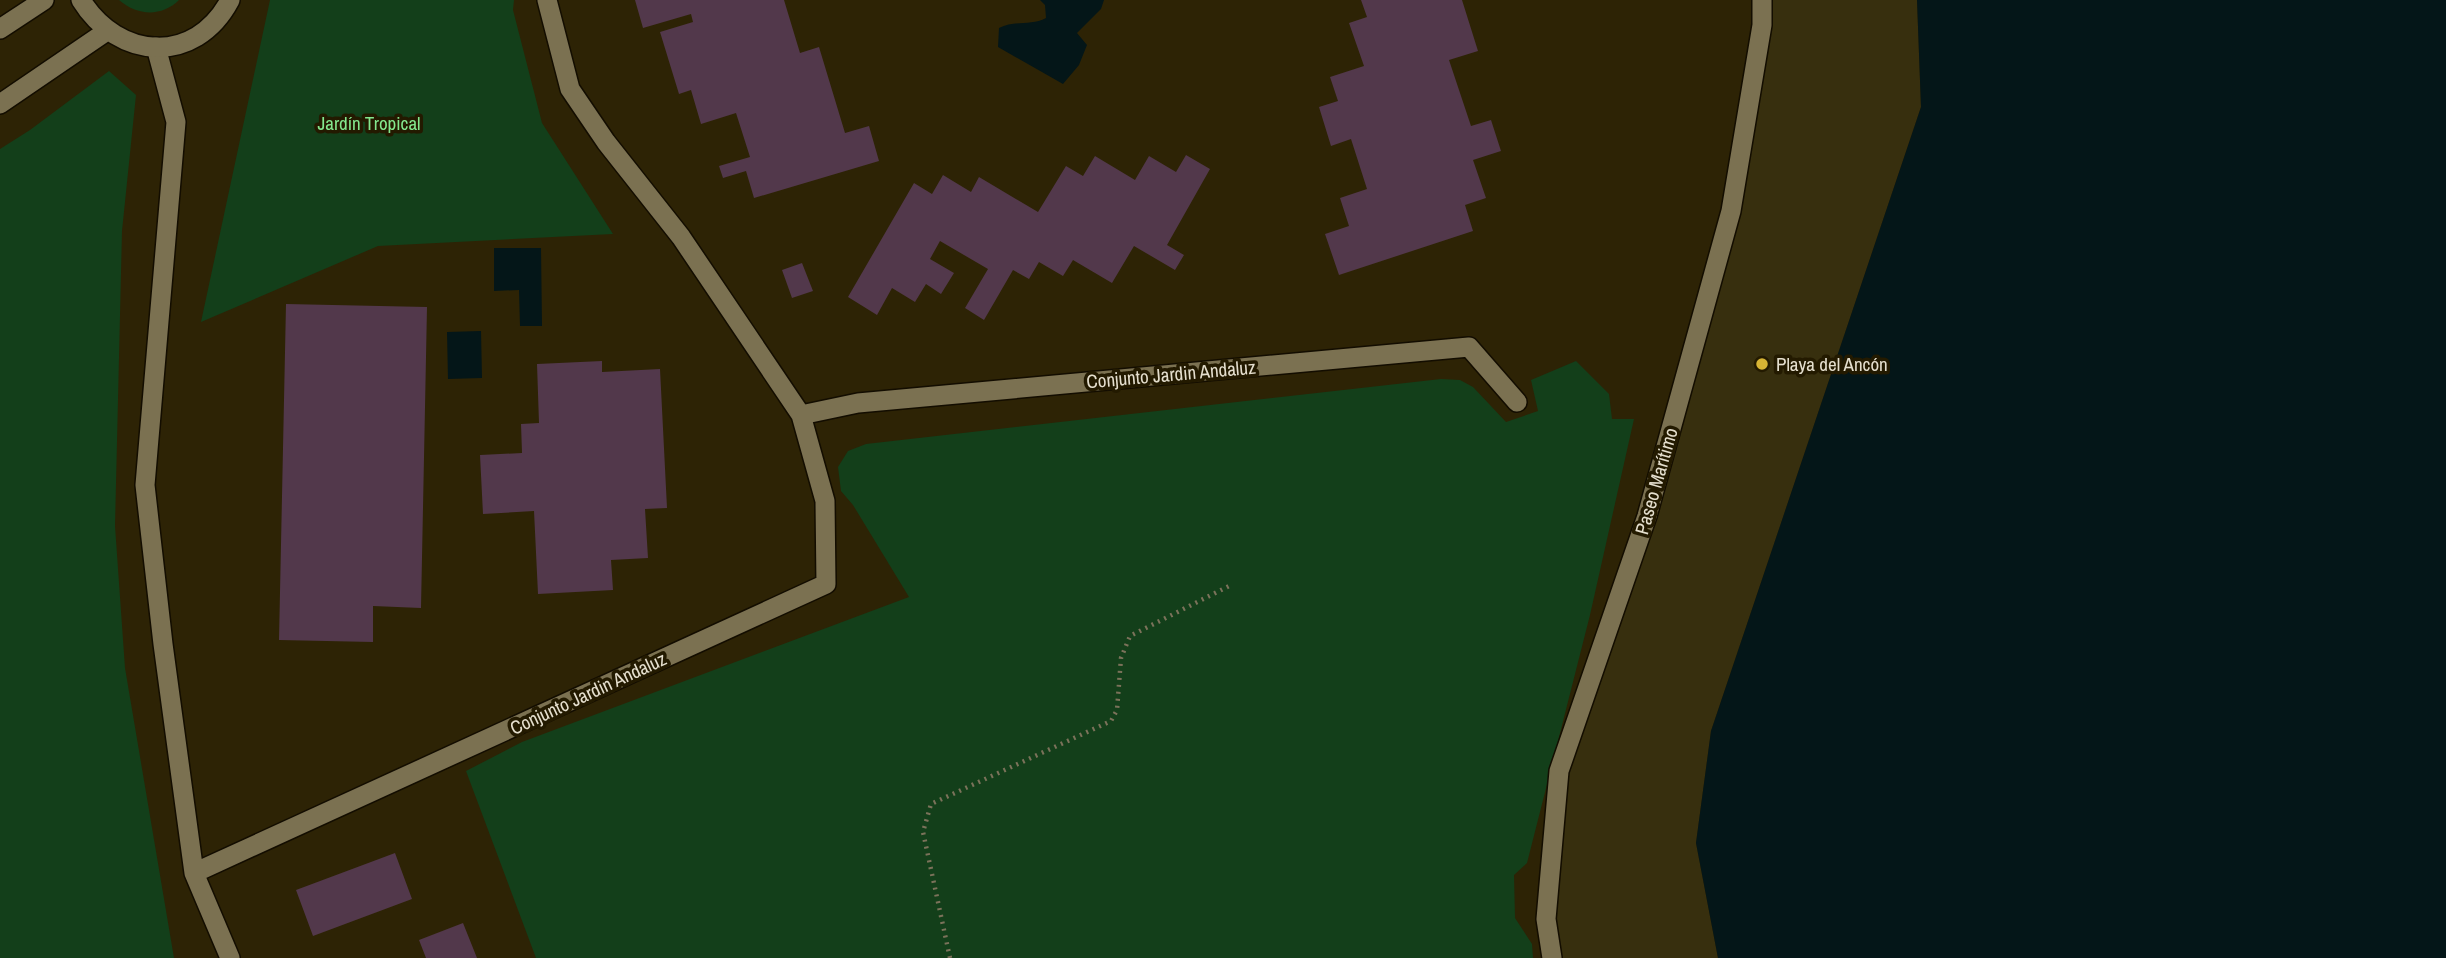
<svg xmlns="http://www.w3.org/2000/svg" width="2446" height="958" viewBox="0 0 2446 958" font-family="'Archivo Narrow',sans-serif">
<rect width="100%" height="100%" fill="#2d2305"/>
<path fill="#133f1a" d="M119 0H179C162 17 137 16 119 0Z
M270 0H514L513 10 542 123 613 234 378 246 201 322Z
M109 71 136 95 122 231 115 526 125 668 174 958H0V149L30 130Z
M1576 361 1609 394 1612 419H1634L1590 615 1527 863 1514 875 1515 918 1532 944 1533 958H536L466 771 522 742 909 597 853 505 841 491 838 467 848 451 866 444 1441 379 1460 380 1473 387 1506 422 1538 411 1531 380Z"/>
<path fill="#372f0e" d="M1762 0H1917L1921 107 1711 731 1696 843 1718 958H1552L1559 771 1731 211Z"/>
<path fill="#041618" d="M1040 0H1104L1101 9 1077 33 1087 45 1079 65 1063 84 998 47 999 28C1015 20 1031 26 1046 18L1045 5Z
M1917 0H2446V958H1718L1696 843 1711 731 1921 107Z
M494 248H541L542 326H520L519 290 494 291Z
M481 331 482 378 448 379 447 332Z"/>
<path fill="#52384b" d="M635 0H784L800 53 819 47 845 133 869 126 879 161 754 198 746 171 723 178 719 166 750 157 736 113 701 124 691 90 679 94 660 32 693 22 691 14 643 28Z
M1361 0H1462L1478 51 1449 60 1471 126 1491 120 1501 151 1473 160 1486 198 1465 205 1473 231 1339 275 1325 234 1349 226 1340 198 1367 189 1351 139 1331 146 1319 107 1338 101 1330 77 1364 66 1349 23 1367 17Z
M1186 155 1210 169 1167 245 1184 255 1175 270 1134 246 1112 283 1073 260 1063 276 1039 262 1029 279 1013 270 984 320 965 308 988 269 940 241 930 259 954 273 941 294 926 284 915 302 892 288 877 315 848 297 914 183 932 194 943 175 971 192 979 177 1038 212 1066 166 1083 176 1095 156 1135 180 1149 156 1176 172Z
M802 263 813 291 792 298 782 270Z
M286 304 427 307 421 608 373 606V642L279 640Z
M602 361V372L660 369 667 508 645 509 648 558 611 560 613 590 538 594 534 511 483 514 480 455 522 453 521 424 539 423 537 364Z
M395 853 412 899 313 936 296 890Z
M463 923 477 958H426L419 940Z"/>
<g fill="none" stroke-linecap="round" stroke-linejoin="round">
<g stroke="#130d00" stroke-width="22">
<path id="service" d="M156 47 176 122 145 485 163 644 194 873 230 958
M801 415 858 403 1469 347 1517 402
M194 873 826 584 825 501 801 415 681 237 606 142 570 89 547 0"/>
</g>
<g stroke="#130d00" stroke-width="22">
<path id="pedestrian" d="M1552 958 1546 919 1559 771 1647 516 1731 211 1762 25V0"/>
</g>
<g stroke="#130d00" stroke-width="22">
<path id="minor" d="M81 0C118 60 195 66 230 0
M0 29 44 0
M0 104 107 31"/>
</g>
<path stroke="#7b725a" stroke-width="4.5" stroke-dasharray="2 5" stroke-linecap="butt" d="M950 958 923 832 931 804 1111 721 1117 710 1121 658 1130 636 1231 585"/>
<use href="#service" stroke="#7b7151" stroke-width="19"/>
<use href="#pedestrian" stroke="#7b7151" stroke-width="19"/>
<use href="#minor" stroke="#7b7151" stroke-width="19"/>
</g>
<circle fill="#d7b434" stroke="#231a00" stroke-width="2.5" cx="1762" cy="364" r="7"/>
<g text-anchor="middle" stroke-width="7" stroke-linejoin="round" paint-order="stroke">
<g font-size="19" fill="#84e88e" stroke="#231a00">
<text x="369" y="130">Jardín Tropical</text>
</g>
<g font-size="19" fill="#e5dfce" stroke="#231a00" text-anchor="start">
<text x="1776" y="371">Playa del Ancón</text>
</g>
<g font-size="19" fill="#e5dfce" stroke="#231a00">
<text transform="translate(1171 374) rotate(-5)" y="7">Conjunto Jardin Andaluz</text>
<text transform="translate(1656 481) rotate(-74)" y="7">Paseo Marítimo</text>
<text transform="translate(588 693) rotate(-25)" y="7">Conjunto Jardin Andaluz</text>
</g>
</g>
</svg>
